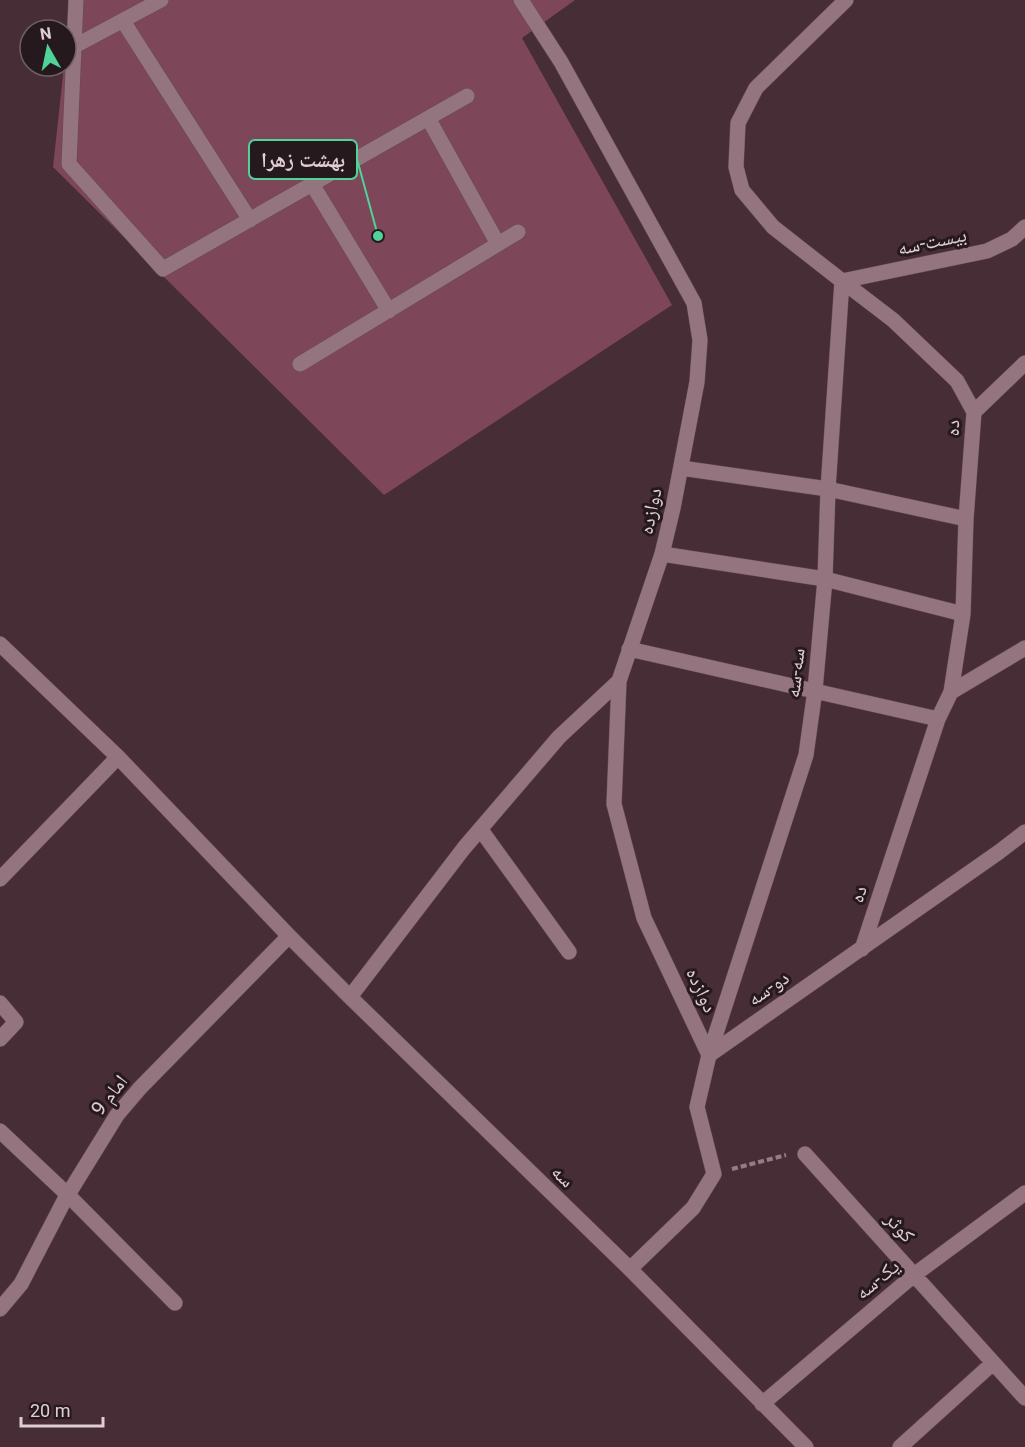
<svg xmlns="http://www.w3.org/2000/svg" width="1025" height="1447" viewBox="0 0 1025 1447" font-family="Roboto,'Noto Naskh Arabic',sans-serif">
<rect width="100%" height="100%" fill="#472d35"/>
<path fill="#7e4659" d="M71 0H575L522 38 672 305 384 495 53 167 64 66H66V45Z"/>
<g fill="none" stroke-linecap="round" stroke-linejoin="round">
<g stroke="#634c54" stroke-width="16">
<path id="service" d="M76 0 69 164 163 269 467 96
M123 21 250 220
M73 47 161 0
M428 118 498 244
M312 184 389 311
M300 364 518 232"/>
</g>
<g stroke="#634c54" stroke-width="16">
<path id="minor" d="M521 0 561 62 694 303 700 340 697 382 673 508 662 554 619 681 614 804 644 918 709 1055
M846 0 756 88 738 123 736 167 742 190 773 227 842 281 893 320 957 381 974 412 966 519 963 614 951 692 938 719 862 949
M974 412 1025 363
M681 468 828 489 966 519
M662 554 825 579 963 614
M0 644 118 757 289 936 350 997 630 1269 806 1447
M629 649 938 719
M951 692 1025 648
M481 830 569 952
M0 879 118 757
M350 997 464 848 559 737 619 681
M0 1003 16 1022 0 1039
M709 1055 806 755 815 690 825 579 828 489 842 281 987 251 1012 239 1025 227
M0 1131 68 1195 175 1303
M805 1154 1025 1398
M630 1269 693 1208 714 1174 697 1107 709 1055 999 852 1025 832
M0 1309 21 1284 64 1201 117 1115 140 1088 289 936
M762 1404 914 1275 1025 1193
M900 1447 993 1363"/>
</g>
<path stroke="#947e85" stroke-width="4" stroke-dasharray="6 3" stroke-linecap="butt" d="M732 1169 786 1155"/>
<use href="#service" stroke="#94747e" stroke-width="15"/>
<use href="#minor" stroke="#94747e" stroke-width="15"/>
</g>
<g text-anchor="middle" stroke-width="6" stroke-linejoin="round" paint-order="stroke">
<g font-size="20" fill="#e0ced3" stroke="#26191d">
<text transform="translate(932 241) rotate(-12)" y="7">بیست-سه</text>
<text transform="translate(952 428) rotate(-88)" y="7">ده</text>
<text transform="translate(650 511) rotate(-78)" y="7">دوازده</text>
<text transform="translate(795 673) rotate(-84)" y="7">سه-سه</text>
<text transform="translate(858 894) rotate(-71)" y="7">ده</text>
<text transform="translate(768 988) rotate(-35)" y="7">دو-سه</text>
<text transform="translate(702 990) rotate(65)" y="7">دوازده</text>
<text transform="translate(109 1095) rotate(-52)" y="7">امام 9</text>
<text transform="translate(563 1176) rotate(44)" y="7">سه</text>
<text transform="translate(900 1227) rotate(48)" y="7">کوثر</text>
<text transform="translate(877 1279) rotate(-40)" y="7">یک-سه</text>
</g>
</g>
<path fill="none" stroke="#4fd399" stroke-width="2" d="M378 236L357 159"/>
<circle fill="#4fd399" stroke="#26191d" stroke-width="2" cx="378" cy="236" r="6"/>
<rect fill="#26191d" stroke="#4fd399" stroke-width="2" x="249" y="140" width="108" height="39" rx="6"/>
<g font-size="21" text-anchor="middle" font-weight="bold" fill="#e0ced3">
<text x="303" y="167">بهشت زهرا</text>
</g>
<g transform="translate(48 48) rotate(351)"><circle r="28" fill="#26191d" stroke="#706166" stroke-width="1.5"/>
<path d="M0-4.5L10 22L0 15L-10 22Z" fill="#4fd399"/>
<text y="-9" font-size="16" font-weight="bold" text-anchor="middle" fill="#e0ced3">N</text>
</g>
<path d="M21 1417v9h82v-9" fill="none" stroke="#e0ced3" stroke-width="3"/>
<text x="30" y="1417" font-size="18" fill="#e0ced3" stroke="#26191d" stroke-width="4.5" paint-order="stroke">20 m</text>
</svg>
